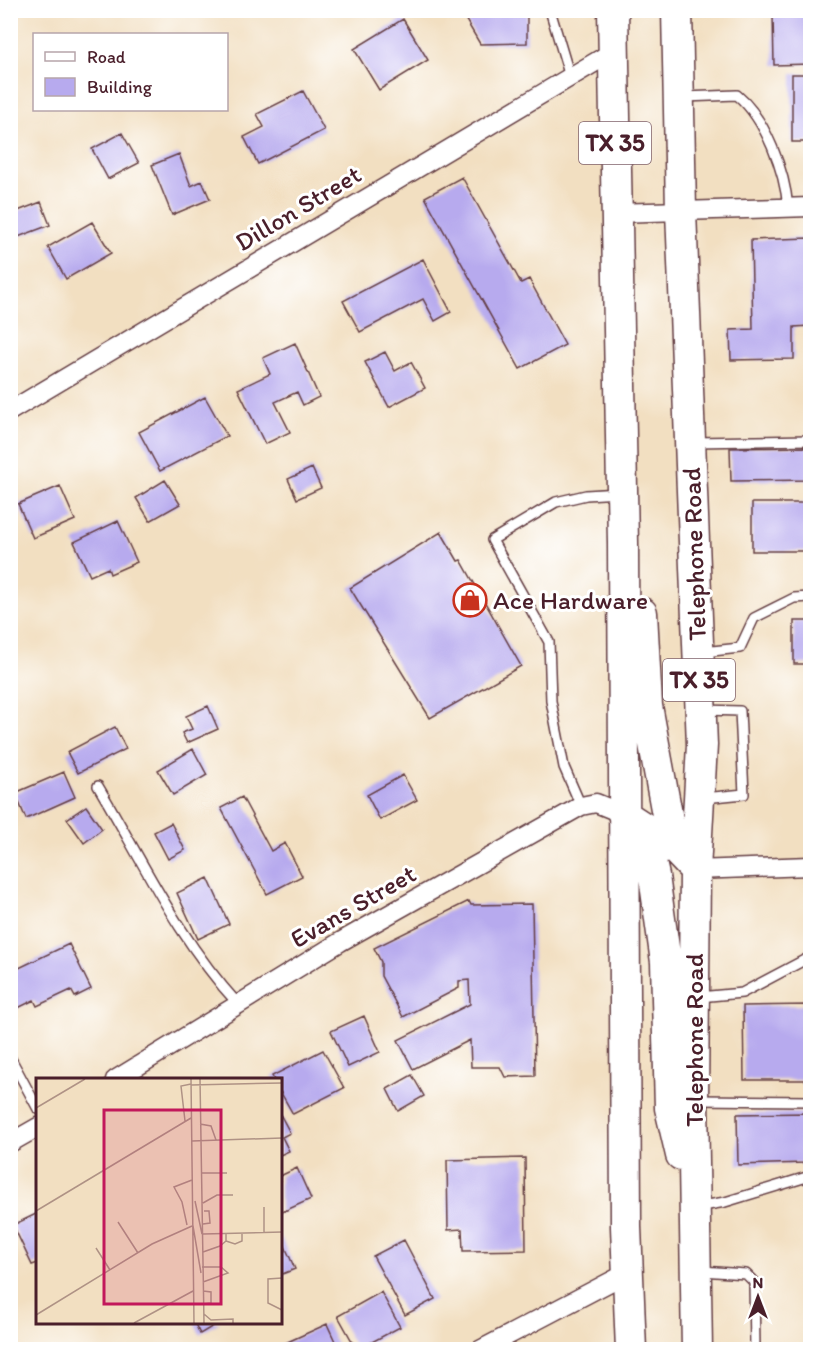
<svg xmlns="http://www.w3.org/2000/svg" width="821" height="1360" viewBox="0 0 821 1360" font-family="Itim,sans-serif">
<rect width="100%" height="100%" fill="#fff"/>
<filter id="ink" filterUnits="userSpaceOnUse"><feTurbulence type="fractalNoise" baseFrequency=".0167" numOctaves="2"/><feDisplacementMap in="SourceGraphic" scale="12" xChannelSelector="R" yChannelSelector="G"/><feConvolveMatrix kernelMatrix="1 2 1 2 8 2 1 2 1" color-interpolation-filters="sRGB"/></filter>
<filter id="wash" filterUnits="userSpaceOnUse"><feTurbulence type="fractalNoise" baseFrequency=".008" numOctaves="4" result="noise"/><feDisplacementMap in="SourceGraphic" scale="24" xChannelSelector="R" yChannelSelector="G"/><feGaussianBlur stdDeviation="1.35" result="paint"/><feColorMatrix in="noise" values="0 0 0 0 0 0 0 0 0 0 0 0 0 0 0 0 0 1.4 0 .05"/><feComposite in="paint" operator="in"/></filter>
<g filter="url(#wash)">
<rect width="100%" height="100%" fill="#f2dfc1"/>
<g id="blocks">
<path fill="#b7aaee" d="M460 10H527V43L480 44Z
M810 14V64L774 65 773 15Z
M403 19 428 60 379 90 354 49Z
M792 74H810V142H792Z
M303 91 324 130 258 164 244 137 264 127 257 114Z
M122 133 139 163 108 179 92 149Z
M179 154 191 186 202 181 210 199 172 215 152 165Z
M462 177 521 283 529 279 565 345 520 369 425 197Z
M41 202 50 225 10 240V214Z
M92 222 111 253 66 279 48 247Z
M810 238V326L794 327V359L731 360 730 330 753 329 751 240Z
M423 259 451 312 435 321 423 299 360 332 343 301Z
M295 343 319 397 303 405 297 392 275 402 290 432 265 444 238 389 270 374 263 358Z
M385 352 395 371 411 362 425 388 389 407 365 362Z
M205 397 227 436 160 471 139 432Z
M810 447V480L731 481 730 448Z
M312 468 321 488 297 499 288 479Z
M165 480 180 504 150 521 136 498Z
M60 486 75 520 33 538 18 504Z
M752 503H810V551H752Z
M118 521 137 562 110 574 108 568 90 576 74 542Z
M441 532 458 561 461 560 521 666 430 718 350 588Z
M794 621H810V664H794Z
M208 706 218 729 187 743 182 733 192 729 186 716Z
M115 727 126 749 78 773 67 752Z
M193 749 207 775 173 795 158 770Z
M64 772 75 797 26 819 15 793Z
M403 775 417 800 380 820 367 795Z
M242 797 271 851 285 843 302 876 267 894 221 808Z
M86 806 102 829 84 843 67 819Z
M171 823 185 850 168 859 154 832Z
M208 878 229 924 198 939 177 893Z
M469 901 471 905 532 904 535 1076 505 1077 500 1067H471L470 1040 413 1069 398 1040 470 1004 469 980 459 981V988L403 1017 381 976V962L374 948Z
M69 944 91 989 75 997 71 990 37 1006 34 1000 10 1012V956L17 969Z
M810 1005V1080H744L743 1006Z
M364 1016 380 1052 348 1067 331 1031Z
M323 1050 344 1088 293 1114 280 1091V1080H274L272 1076Z
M412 1075 424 1096 398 1111 387 1089Z
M810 1113V1151L805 1152V1163L738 1165 737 1114Z
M280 1114 290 1133 282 1137 289 1151 280 1155Z
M525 1158 526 1250 463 1251 462 1229 448 1230 447 1160Z
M297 1168 311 1199 280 1213V1176Z
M38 1213V1263L32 1265 13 1225Z
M280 1235 295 1269 280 1275Z
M404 1240 435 1299 405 1315 373 1256Z
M381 1292 400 1327 357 1350 338 1316Z
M194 1322H220L200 1334Z
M327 1324 339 1350H283L281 1345Z"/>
</g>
</g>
<g filter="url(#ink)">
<use href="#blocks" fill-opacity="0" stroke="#633c42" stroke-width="1.5"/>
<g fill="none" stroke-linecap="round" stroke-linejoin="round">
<g stroke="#633c42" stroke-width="12">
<path id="lane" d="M550 10 570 77
M684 97 737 95C766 119 785 172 788 208
M695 442 810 440
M703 652 740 648 754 618 794 598 810 597
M704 710 740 711 744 794 704 798
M98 786C142 860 179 940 238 1004
M581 806 564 767 551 701 549 642 492 540 556 502 586 495 619 493
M699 997 742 993 810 957
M10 1057 38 1109
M698 1100 810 1101
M697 1207 725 1202 810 1176
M701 1271 746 1274 754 1282 755 1350"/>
</g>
<g stroke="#633c42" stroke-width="21">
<path id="street" d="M616 213 810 207
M10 411 614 51
M695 870 810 866
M115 1080 340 942 581 806 596 803 623 814
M10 1143 38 1127
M480 1350 627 1273"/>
</g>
<g stroke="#633c42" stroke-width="33">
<path id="primary" d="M613 10 623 543 626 1227 631 1350
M677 10 681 211 702 745 695 870 693 1100 697 1350
M642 613 647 706 673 847 695 870
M623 814 643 827 654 876 666 962 670 1108 681 1155"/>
</g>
<use href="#lane" stroke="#fff" stroke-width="9"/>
<use href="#street" stroke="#fff" stroke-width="18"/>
<use href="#primary" stroke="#fff" stroke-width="30"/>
</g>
</g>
<defs>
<g id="shop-ring" transform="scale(1.725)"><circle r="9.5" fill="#fff" stroke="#c8321e" stroke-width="1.5"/><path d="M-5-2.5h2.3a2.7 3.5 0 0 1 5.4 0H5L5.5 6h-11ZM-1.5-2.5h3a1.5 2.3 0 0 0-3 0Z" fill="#c8321e"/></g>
</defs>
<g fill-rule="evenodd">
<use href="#shop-ring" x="470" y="600"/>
</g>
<g text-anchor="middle" stroke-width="6" stroke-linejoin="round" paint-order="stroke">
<g fill="#fff" stroke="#80626b" stroke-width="1.5">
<rect x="579" y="122" width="72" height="42" rx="4.5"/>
<rect x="663" y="659" width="72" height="42" rx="4.5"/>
</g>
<g font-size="24" font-weight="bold" fill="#4a1f2b">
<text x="615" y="151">TX 35</text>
<text x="699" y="688">TX 35</text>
</g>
<g font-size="26" fill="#4a1f2b" stroke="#fff">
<text transform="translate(298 208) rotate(-31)" y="9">Dillon Street</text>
<text transform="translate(694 554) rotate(-92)" y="9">Telephone Road</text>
<text transform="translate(353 906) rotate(-30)" y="9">Evans Street</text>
<text transform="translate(694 1040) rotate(-90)" y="9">Telephone Road</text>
</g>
<g font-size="26" fill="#4a1f2b" stroke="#fff" text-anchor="start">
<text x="493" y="609">Ace Hardware</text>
</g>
</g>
<g transform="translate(36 1078)">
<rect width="246" height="246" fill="#f2dfc1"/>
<path fill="none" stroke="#af9285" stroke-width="1.5" d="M155 1 158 245M164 1 168 245M155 7 246 5M0 30 49 1M149 43 145 8 155 6M164 46 175 48 180 62M156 63 246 60M166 95H191M159 123 166 156M167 125 181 117H197M228 129V154M0 133 155 40M82 144 102 175M167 146 174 145 173 133H168M151 147 146 124 138 109 156 102M157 148 165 195M167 156 246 154M190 163 199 166 206 163V155M60 170 74 192M167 174 184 168 190 163V155M166 189H185L192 195 167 204M246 200 232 201V225L246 232M167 213 175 214V225L167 226M168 236 175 242 197 241V245M0 237 116 166 156 148M98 245 157 213"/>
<path fill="#c2185b" fill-opacity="0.15" stroke="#c2185b" stroke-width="3" d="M68 32H185V226H68Z"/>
<rect width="246" height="246" fill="none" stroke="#4a1f2b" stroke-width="3"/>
</g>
<rect width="821" height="1360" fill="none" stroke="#fff" stroke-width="36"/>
<rect x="33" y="33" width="195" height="78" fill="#ffffff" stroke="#b7a5aa" stroke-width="1.5"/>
<rect x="45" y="52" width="30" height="9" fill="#ffffff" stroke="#b7a5aa" stroke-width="1.5"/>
<text x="87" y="63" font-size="18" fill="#4a1f2b">Road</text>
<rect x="45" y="78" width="30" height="18" fill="#b7aaee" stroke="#b7a5aa" stroke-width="1.5"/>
<text x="87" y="93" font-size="18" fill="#4a1f2b">Building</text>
<g transform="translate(758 1297)" stroke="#ffffff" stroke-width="4.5" paint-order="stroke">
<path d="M0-4.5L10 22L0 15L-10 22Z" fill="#4a1f2b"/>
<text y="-9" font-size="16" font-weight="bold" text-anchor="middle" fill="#4a1f2b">N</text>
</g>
</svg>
